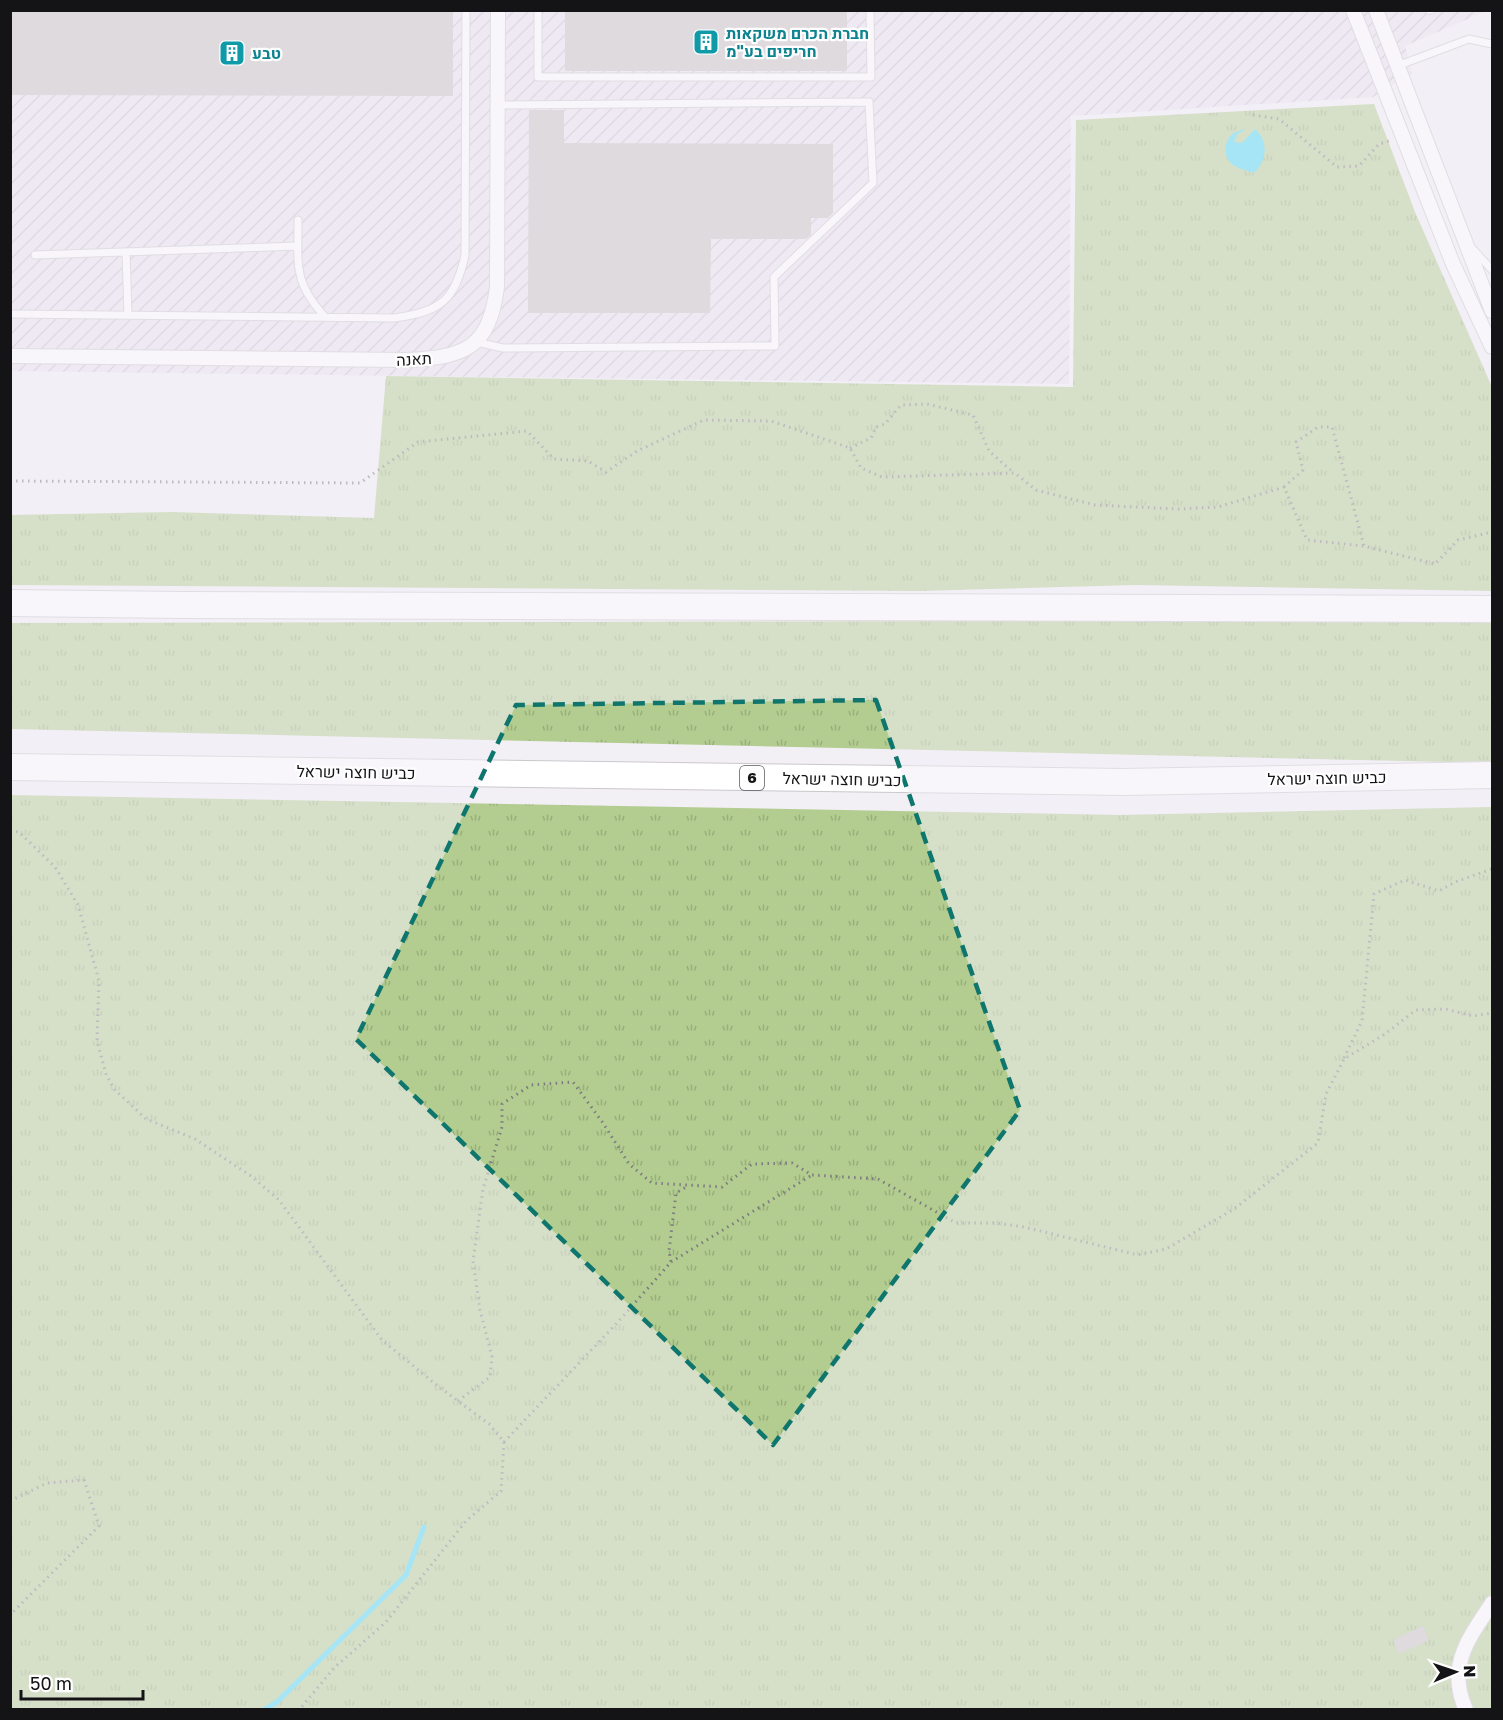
<svg xmlns="http://www.w3.org/2000/svg" width="1503" height="1720" viewBox="0 0 1503 1720" font-family="'Golos Text',Heebo,sans-serif">
<defs>
<pattern id="industrial-furrows" width="10" height="10" patternUnits="userSpaceOnUse" patternTransform="scale(1.5)"><rect width="10" height="10" fill="#e9e2ef"/><path d="M-1 1l2-2M0 10L10 0M9 11l2-2" fill="none" stroke="#c7c1cc"/></pattern>
<pattern id="grass-tufts" width="24" height="20" patternUnits="userSpaceOnUse" patternTransform="scale(1.5)"><rect width="24" height="20" fill="#b3cd90"/><path d="M3 7l-1-3M5 7V3M7 7l1-3M15 17l-1-3M17 17v-4M19 17l1-3" fill="none" stroke="#99af7b"/></pattern>
</defs>
<rect width="100%" height="100%" fill="#f2eff5"/>
<path fill="url(#industrial-furrows)" d="M11 11H1486L1405 46 1412 73 1373 97 1071 116 1069 384 11 371Z"/>
<path fill="url(#grass-tufts)" d="M1374 104 1415 212 1492 387V591L1136 585 920 591 11 585 10 515 172 512 374 518 386 376 1073 387 1076 120Z
M1492 620V763L11 729V623Z
M11 795 1120 815 1492 807V1709L11 1710Z"/>
<path fill="#49daf7" d="M1246 129 1237 134 1234 142 1242 143 1255 129C1269 142 1267 160 1254 173 1247 170 1238 169 1232 164 1225 159 1223 146 1229 138 1232 132 1240 130 1246 129Z"/>
<g fill="none" stroke-linecap="round" stroke-linejoin="round">
<path stroke="#49daf7" stroke-width="5" d="M264 1710 277 1702 406 1575 424 1527"/>
</g>
<path fill="#c7c0be" d="M10 10H453V96L10 95Z
M565 10H847V71H565Z
M529 110H564V143L833 144V213L828 218H811V235L806 239H711L710 313H528Z
M1423 1626 1429 1640 1399 1654 1393 1640Z"/>
<g fill="none" stroke-linecap="round" stroke-linejoin="round">
<g stroke="#cbc8cd" stroke-width="9">
<path id="lane" d="M538 10V77H871L870 10
M1429 10H1431
M1397 66 1469 39 1492 44
M298 220C298 266 293 281 325 317
M1472 248 1492 270
M126 252 128 315
M35 255 298 246
M10 314 394 318C440 312 455 301 465 255L466 10
M476 342 503 348 775 346 774 277 873 183 869 102 498 105"/>
</g>
<g stroke="#cbc8cd" stroke-width="16">
<path id="street" d="M1353 10 1453 264 1492 347
M1376 10 1492 311
M10 356 406 360C465 357 489 349 497 287L498 10
M1466 1710C1446 1666 1469 1638 1492 1603"/>
</g>
<g stroke="#cbc8cd" stroke-width="28">
<path id="highway" d="M10 603 181 605 1492 609
M10 767 1123 782 1492 775"/>
</g>
<path stroke="#7d7b7f" stroke-width="3" stroke-dasharray="1.5 4.5" stroke-linecap="butt" d="M1253 115 1279 119 1337 167 1359 166 1379 144 1389 141
M850 448 871 438 876 427 885 424 901 405 927 404 973 415 989 451 1014 473
M10 481 360 483 418 442 527 431 554 459 588 461 606 472 637 451 704 420 771 421 850 448 861 468 882 477 1015 473 1036 490 1095 505 1178 509 1218 507 1284 487 1307 540 1364 546 1435 564 1458 540 1492 532
M1284 487 1303 470 1296 442 1318 427H1332L1364 546
M10 831 19 832 55 867 78 905 99 981 97 1041 106 1074 114 1089 146 1119 195 1139 251 1176 279 1200 382 1340 434 1383 489 1424 504 1442 501 1491 466 1521 386 1622 334 1668 299 1710
M1344 1058 1362 1021 1374 894 1405 880 1439 891 1455 882 1492 869
M671 1262 812 1175
M458 1401 490 1377 492 1357 480 1310 473 1261 483 1189 502 1127V1104L531 1085 573 1082 603 1123 629 1164 652 1183 722 1187 752 1164 792 1163 812 1175 878 1179 956 1223H996L1024 1227 1138 1255 1166 1249 1234 1209 1318 1143 1326 1094 1344 1059 1385 1034 1416 1010 1445 1009 1473 1016 1492 1013
M504 1442 617 1323 671 1262 669 1251 676 1193 688 1186
M10 1501 47 1483 84 1480 99 1526 10 1615"/>
<use href="#lane" stroke="#fff" stroke-width="7"/>
<use href="#street" stroke="#fff" stroke-width="14"/>
<use href="#highway" stroke="#fff" stroke-width="26"/>
</g>
<path d="M0 0H1503V1720H0ZM876 700 1020 1110 773 1445 356 1039 516 705Z" fill="#f2eff5" fill-opacity=".55" fill-rule="evenodd"/>
<path fill="none" stroke="#0f766e" stroke-width="4.5" stroke-dasharray="12 8" stroke-linejoin="round" d="M876 700 1020 1110 773 1445 356 1039 516 705Z"/>
<defs>
<g id="building-square" transform="scale(1.35)"><rect x="-9" y="-9" width="18" height="18" rx="4" fill="#0f9aa8" stroke="#fefeff"/><path d="M-4-6H4V6H1V3H-1V6H-4ZM-2.5-4.3h1.7v1.8h-1.7ZM.8-4.3h1.7v1.8H.8ZM-2.5-1h1.7V.8h-1.7ZM.8-1h1.7V.8H.8Z" fill="#fff"/></g>
</defs>
<g fill-rule="evenodd">
<use href="#building-square" x="706" y="42"/>
<use href="#building-square" x="232" y="53"/>
</g>
<g text-anchor="middle" stroke-width="4.5" stroke-linejoin="round" paint-order="stroke">
<rect fill="#fefeff" stroke="#5a5a5b" stroke-width="1.5" x="740" y="766" width="24" height="24" rx="4.5"/>
<g font-size="15" font-weight="bold" fill="#141315">
<text x="752" y="783">6</text>
</g>
<g font-size="16" font-weight="bold" fill="#0d838f" stroke="#fefeff" text-anchor="start">
<text x="726" y="39">חברת הכרם משקאות<tspan x="726" dy="18">חריפים בע"מ</tspan></text>
<text x="252" y="59">טבע</text>
</g>
<g font-size="16" fill="#141315" stroke="#fefeff">
<text transform="translate(414 359) rotate(-3)" y="6">תאנה</text>
<text transform="translate(356 772) rotate(1)" y="6">כביש חוצה ישראל</text>
<text transform="translate(1327 778) rotate(-1)" y="6">כביש חוצה ישראל</text>
<text transform="translate(842 779) rotate(1)" y="6">כביש חוצה ישראל</text>
</g>
</g>
<rect width="1503" height="1720" fill="none" stroke="#141315" stroke-width="24"/>
<g transform="translate(1455 1672) rotate(88)" stroke="#fefeff" stroke-width="4.5" paint-order="stroke">
<path d="M0-4.5L10 22L0 15L-10 22Z" fill="#141315"/>
<text y="-9" font-size="16" font-weight="bold" text-anchor="middle" fill="#141315">N</text>
</g>
<path d="M21 1690v9h122v-9" fill="none" stroke="#141315" stroke-width="3"/>
<text x="30" y="1690" font-size="18" fill="#141315" stroke="#fefeff" stroke-width="4.5" paint-order="stroke">50 m</text>
</svg>
